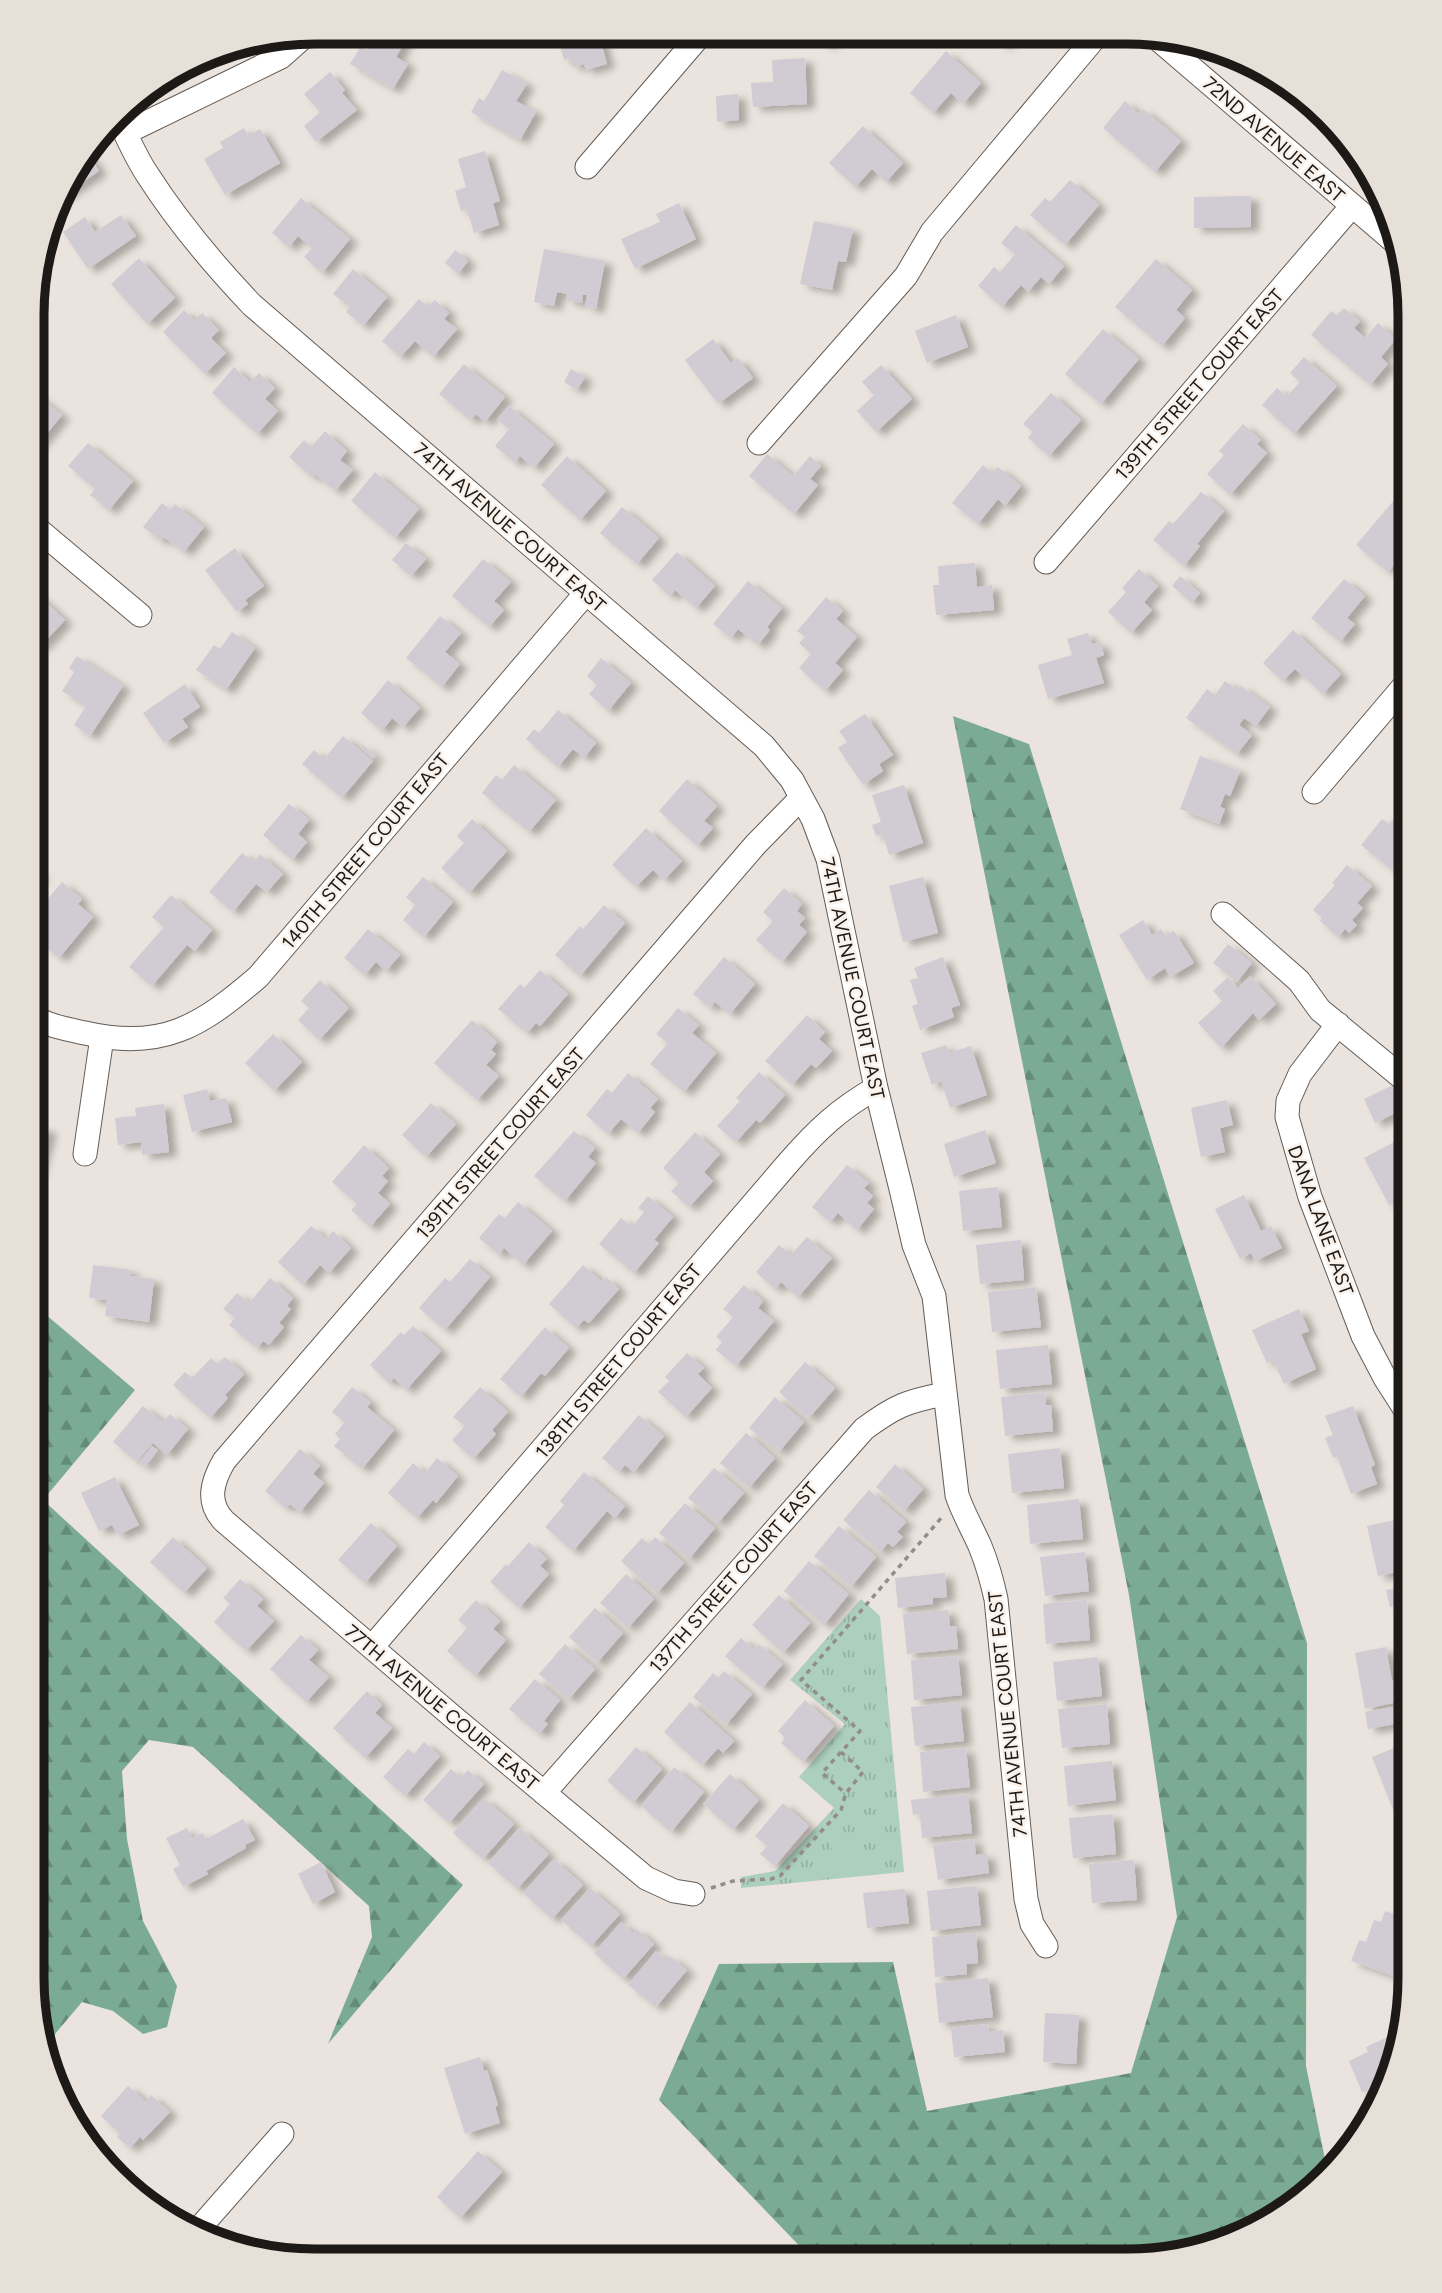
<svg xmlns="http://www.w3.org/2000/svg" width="1442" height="2293" viewBox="0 0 1442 2293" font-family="Figtree,sans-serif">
<defs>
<pattern id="forest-firs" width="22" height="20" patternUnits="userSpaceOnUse" patternTransform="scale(1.75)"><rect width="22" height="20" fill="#7bac93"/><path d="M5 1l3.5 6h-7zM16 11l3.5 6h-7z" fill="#648b77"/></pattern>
<pattern id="park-tufts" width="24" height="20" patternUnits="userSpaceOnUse" patternTransform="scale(1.75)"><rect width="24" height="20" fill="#add0bd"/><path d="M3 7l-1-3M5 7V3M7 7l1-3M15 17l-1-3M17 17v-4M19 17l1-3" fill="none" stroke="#94b2a2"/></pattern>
<filter id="shadow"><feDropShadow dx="8" dy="4.5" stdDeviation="3.5" flood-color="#0004"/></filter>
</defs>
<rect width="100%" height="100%" fill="#ebe3dd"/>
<path fill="url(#forest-firs)" d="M953 716 1029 744 1307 1643 1306 2066 1328 2174 1300 2203 1236 2240 1128 2261H814L659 2100 719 1964 893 1962 927 2111 1131 2073 1177 1917 1129 1595Z
M32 1303 135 1390 43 1500 463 1885 328 2044 372 1937 369 1906 193 1747 149 1740 122 1771 127 1839 143 1921 177 1986 167 2027 143 2034 113 2011 82 2002 55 2034 51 2076 32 1978Z"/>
<path fill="url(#park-tufts)" d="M861 1599 880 1616 904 1872 741 1888V1877L775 1871 834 1808 799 1777 845 1724 790 1680Z"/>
<path fill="#add0bd" d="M860 1833 863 1870 834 1873 830 1836Z"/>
<path fill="#d1cbd3" filter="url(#shadow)" d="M378 32H389L405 41 396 57 408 64 393 89 350 64 361 46 367 50Z
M556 32H598L607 64 586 70 584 64 573 67 570 58 564 60Z
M815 33H838L826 45Z
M990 33H999L1012 34 1003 45Z
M946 51 981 83 963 104 951 93 933 113 910 93Z
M805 58 807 104 753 107 751 83 773 82 772 60Z
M502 70 527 84 516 101 536 112 520 140 471 112 479 98 484 101Z
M330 72 345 90 342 93 357 110 316 142 304 126 320 112 304 94Z
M738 94 739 120 717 122 716 96Z
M1125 101 1139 114 1143 109 1181 141 1155 172 1103 128Z
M863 126 903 163 886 182 872 169 855 187 829 163Z
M244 128 248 136 260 129 280 163 225 195 204 159 223 148 220 142Z
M485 151 500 201 493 203 499 225 474 233 467 209 461 211 455 191 466 187 458 159Z
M88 154 99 171 58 199 61 189Z
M1070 180 1099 205 1065 245 1030 215 1045 198 1050 202Z
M1251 196V227L1194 228V197Z
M301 198 350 239 322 273 304 257 312 248 298 236 289 247 272 233Z
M679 203 696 239 635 269 621 239 660 222 656 214Z
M121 215 136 236 88 269 63 232 85 217 95 232Z
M814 221 853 229 846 262 838 261 832 290 800 284Z
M1016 225 1064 266 1049 284 1041 277 1028 292 1021 285 1002 307 978 286 994 267 1000 272 1015 254 1001 243Z
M544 249 605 261 596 309 585 306 587 295H583L582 303 566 300 567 294 557 292 554 306 534 302Z
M455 250 468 261 458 274 445 263Z
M139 258 175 298 147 324 111 284Z
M1156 259 1192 290 1176 310 1185 318 1162 346 1115 307Z
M353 269 387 297 363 326 346 312 350 307 333 294Z
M419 299 428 307 435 300 449 313 444 319 457 329 433 357 415 341 400 357 382 341Z
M1344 308 1360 321 1354 328 1365 338 1378 323 1396 339 1381 357 1388 364 1370 385 1311 335 1331 311 1337 315Z
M184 310 194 320 202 313 219 330 211 338 226 353 205 374 163 332Z
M956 315 968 347 927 363 915 331Z
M1103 329 1139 359 1101 404 1065 374Z
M713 339 731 363 738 358 753 378 718 404 685 360Z
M1304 357 1337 386 1294 434 1262 405 1277 388 1287 396 1300 382 1290 373Z
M464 364 505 397 485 422 476 414 471 420 439 394Z
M881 365 912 399 876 432 857 411 874 395 862 382Z
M234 367 250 382 259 373 275 388 265 399 278 411 257 434 212 393Z
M571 369 585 377 577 390 564 382Z
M34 393 62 415 36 447 34 445Z
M1051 393 1081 420 1049 456 1028 438 1033 432 1023 424Z
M509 406 554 444 534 468 520 456 515 463 495 446 509 429 497 420Z
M1243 424 1261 440 1257 444 1267 453 1230 495 1207 474 1224 455 1219 451Z
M325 431 347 451 340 460 353 470 335 491 315 474 312 477 289 457 304 440 311 447Z
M88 443 133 481 109 510 90 495 95 489 68 466Z
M767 454 793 476 810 456 821 466 810 479 818 485 794 514 749 476Z
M567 456 606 491 580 520 541 485Z
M983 465 993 473 998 467 1021 486 1005 506 998 499 978 524 952 503Z
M375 472 419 509 395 538 351 501Z
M1201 492 1224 511 1197 544 1200 546 1184 566 1153 540 1169 521 1173 524Z
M1395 499 1410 513V528L1394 547 1403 554 1388 572 1356 545Z
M162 503 170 510 175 504 204 527 184 552 164 537 161 541 143 527Z
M622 507 659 538 637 564 600 533Z
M406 543 426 559 411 576 392 560Z
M235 548 264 586 245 600 248 604 237 612 205 570Z
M677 552 715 586 696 608 675 590 670 596 652 580Z
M483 559 511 582 494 601 504 610 489 627 452 596Z
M975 563 977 587 992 585 994 610 936 615 933 585H939L938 566Z
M1139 569 1158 586 1144 602 1152 610 1131 633 1108 612 1126 592 1122 588Z
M1180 576 1200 593 1192 603 1172 586Z
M1344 579 1365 596 1347 618 1355 624 1340 642 1311 618Z
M748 581 782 608 767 627 770 630 758 645 738 629 731 638 713 624Z
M35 592 65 620 39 648 33 643V594Z
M826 597 843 611 836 619 857 637 835 663 843 670 825 691 799 668 811 654 799 643 805 637 797 631Z
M440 616 461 633 445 652 460 664 442 687 406 658Z
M1293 630 1341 674 1323 694 1295 669 1283 681 1263 663Z
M232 632 255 648 226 690 196 670 214 645 220 649Z
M1088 633 1092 644 1100 642 1104 655 1096 658 1104 683 1048 699 1038 665 1072 655 1067 639Z
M77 656 123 686 90 736 74 725 86 706 62 691 74 672 69 668Z
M601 658 631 683 608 711 589 694 597 685 587 676Z
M388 680 420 708 403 727 392 718 382 731 361 713Z
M1225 681 1238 690 1241 686 1270 707 1256 726 1244 718 1239 725 1252 735 1237 754 1186 718 1207 689 1215 695Z
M185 684 200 707 182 719 188 727 164 743 143 713Z
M558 710 596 743 584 758 573 749 558 767 526 739 534 729 539 733Z
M865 714 893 755 879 764 883 771 863 785 838 748 847 742 839 731Z
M343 736 373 761 342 798 302 764 314 750 324 759Z
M363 745 376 756 373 759 361 748Z
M1200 756 1240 771 1230 796 1225 794 1220 807 1225 809 1219 824 1180 809Z
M514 765 556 800 529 832 482 793 496 775 502 780Z
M687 779 717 806 704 821 713 828 697 846 659 811Z
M904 785 923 843 889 855 883 834 876 836 872 825 881 822 872 795Z
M289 804 309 820 298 834 307 842 292 860 263 835Z
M1400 811 1410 820V848L1408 851 1410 853V864L1400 876 1361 845 1382 819 1389 824Z
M472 819 507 851 469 893 441 868 464 843 457 836Z
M646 828 682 861 664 880 653 870 636 887 612 865Z
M242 853 254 862 260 854 283 874 267 892 256 884 233 912 209 892Z
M1347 865 1372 886 1357 903 1363 908 1352 920 1357 925 1349 933 1345 929 1338 937 1320 921 1322 918 1313 910 1335 885 1332 883Z
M33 868 41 875 33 884Z
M423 877 453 902 424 937 403 920 415 905 406 897Z
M923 877 938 933 903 942 889 886Z
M62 882 82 899 78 904 93 917 59 958 41 943 48 934 33 921V916Z
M784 888 802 904 797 911 805 918 799 925 807 932 782 962 756 940 773 921 763 912Z
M171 895 212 930 195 951 187 945 152 986 129 967 164 927 152 917Z
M604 905 625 923 580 976 555 955 580 926 583 929Z
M1143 920 1152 935 1161 929 1166 936 1174 931 1194 963 1170 977 1165 968 1147 980 1119 935Z
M368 929 400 955 386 971 376 962 365 975 344 958Z
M1228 944 1252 963 1237 982 1213 963Z
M724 957 755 984 730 1014 715 1002 710 1008 693 994Z
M943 957 960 1005 951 1008 954 1017 920 1030 912 1006 918 1004 910 980 918 978 914 968Z
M540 970 568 994 540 1026 536 1023 527 1033 498 1009 520 984 524 988Z
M1250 976 1276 1004 1259 1020 1253 1013 1221 1048 1198 1023 1222 1001 1213 991 1228 977 1238 988Z
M320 980 349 1008 319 1040 298 1020 309 1008 301 1001Z
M678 1008 699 1025 692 1033 716 1053 684 1092 650 1064 668 1043 656 1034Z
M807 1015 825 1032 819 1039 832 1051 816 1068 811 1064 792 1085 765 1061Z
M472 1020 497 1042 491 1050 496 1054 486 1065 499 1076 477 1100 434 1063Z
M273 1034 302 1062 274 1091 245 1063Z
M946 1045 949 1053 971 1046 987 1095 950 1108 941 1081 932 1085 921 1053Z
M759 1072 785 1095 760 1123 756 1120 736 1142 717 1126 740 1101 736 1098Z
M628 1073 658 1099 650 1108 655 1112 638 1133 621 1119 608 1134 586 1115 607 1089 612 1093Z
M1393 1085 1399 1099 1407 1096 1410 1106 1375 1123 1364 1099Z
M207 1089 210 1101 226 1098 232 1122 192 1132 183 1095Z
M1227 1100 1233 1125 1220 1128 1225 1152 1201 1157 1191 1108Z
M431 1103 456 1124 426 1157 402 1135Z
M164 1104 169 1152 142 1155 141 1142 118 1145 115 1118 136 1116 135 1108Z
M33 1125 49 1129 37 1174 33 1173Z
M985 1130 996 1163 954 1177 944 1144Z
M574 1131 595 1148 588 1157 596 1163 565 1201 534 1176Z
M695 1132 720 1154 704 1172 713 1181 689 1207 671 1191 679 1183 663 1168Z
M1396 1141 1410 1167V1193L1389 1205 1364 1158Z
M364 1145 389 1168 382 1176 388 1181 378 1193 390 1204 370 1227 351 1210 357 1204 332 1182Z
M847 1165 869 1183 864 1188 873 1196 867 1203 874 1209 857 1230 838 1213 830 1222 812 1207Z
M998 1187 1002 1227 963 1231 959 1191Z
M1244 1195 1261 1231 1271 1226 1282 1248 1255 1261 1251 1253 1240 1259 1215 1209Z
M648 1196 673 1217 654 1240 659 1243 634 1273 599 1244 621 1218 632 1227 644 1212 638 1208Z
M518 1202 552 1231 523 1265 504 1248 499 1255 479 1238 499 1214 505 1218Z
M1410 1208V1230L1407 1233 1396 1220Z
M311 1226 326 1239 333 1231 351 1248 329 1273 320 1265 303 1285 278 1262Z
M807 1237 832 1258 798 1297 781 1282 775 1289 756 1272 779 1245 791 1255Z
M1021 1240 1024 1280 980 1284 976 1245Z
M470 1259 490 1277 445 1330 419 1308 445 1278 450 1282Z
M93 1265 131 1270 130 1276 154 1279 149 1322 105 1316 107 1300 89 1298Z
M583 1265 602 1282 606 1277 619 1289 589 1323 584 1320 576 1328 549 1304Z
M270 1278 293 1298 287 1306 291 1309 279 1323 284 1327 269 1345 263 1341 257 1348 229 1325 235 1318 223 1309 237 1293 249 1303Z
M744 1285 763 1301 758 1308 774 1321 736 1366 716 1350 722 1342 716 1337 733 1317 723 1309Z
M1036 1287 1041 1327 992 1332 988 1292Z
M1299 1309 1309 1331 1301 1334 1316 1369 1284 1384 1273 1360 1267 1363 1252 1330Z
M413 1326 441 1351 406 1390 394 1378 389 1383 370 1365 401 1332 404 1335Z
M545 1327 569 1348 545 1376 541 1373 521 1397 500 1379Z
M1048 1345 1052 1384 1000 1389 996 1350Z
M687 1353 704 1368 698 1374 712 1388 686 1417 658 1392 669 1381 665 1377Z
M225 1357 244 1374 225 1395 228 1398 210 1418 173 1385 185 1372 192 1378 211 1358 218 1364Z
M805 1362 835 1388 809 1418 779 1392Z
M352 1387 371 1403 367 1407 394 1430 362 1469 334 1446 340 1439 335 1434 345 1422 332 1412Z
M480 1387 508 1412 492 1430 496 1434 473 1459 452 1440 465 1426 453 1417Z
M1045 1392 1046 1405H1051L1053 1431 1005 1436 1001 1397Z
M775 1397 804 1422 779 1452 749 1428Z
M143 1406 163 1422 170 1414 188 1429 167 1455 153 1443 137 1462 113 1442Z
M1353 1406 1375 1465 1371 1467 1377 1484 1351 1494 1337 1456 1333 1458 1325 1438 1333 1435 1325 1416Z
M639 1415 664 1436 634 1472 625 1465 619 1472 602 1458Z
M746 1433 775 1458 749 1488 720 1463Z
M152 1446 158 1450 145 1467 139 1462Z
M1060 1448 1064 1488 1012 1493 1008 1454Z
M300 1449 320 1465 313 1474 324 1483 300 1512 290 1504 286 1508 265 1491Z
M437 1458 458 1476 436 1503 433 1500 417 1518 388 1493 413 1463 425 1473Z
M895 1464 923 1489 904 1511 876 1487Z
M714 1468 744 1493 718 1523 688 1498Z
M584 1472 625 1506 615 1518 607 1511 573 1551 545 1527 564 1505 560 1501Z
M115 1477 139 1525 118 1535 112 1525 99 1531 81 1493Z
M869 1490 906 1522 897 1532 903 1537 893 1547 888 1543 880 1552 843 1520Z
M1079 1499 1083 1539 1030 1544 1027 1505Z
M685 1503 715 1528 689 1559 659 1533Z
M1400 1519 1410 1569 1378 1576 1367 1526Z
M371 1523 397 1546 365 1583 338 1560Z
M839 1526 876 1557 851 1587 814 1556Z
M173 1537 207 1568 184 1593 150 1562Z
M655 1537 684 1563 657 1593 621 1561 642 1538 649 1544Z
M529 1542 547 1559 540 1566 549 1574 519 1608 490 1582 506 1564 508 1566Z
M1085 1552 1089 1591 1045 1596 1040 1557Z
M809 1561 849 1594 824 1625 784 1591Z
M945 1573 947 1597 933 1598V1604L898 1608 895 1578Z
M626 1574 654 1599 628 1628 600 1603Z
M240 1579 263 1599 257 1606 274 1621 246 1651 214 1622 230 1604 223 1598Z
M1410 1585V1603L1390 1607 1386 1590Z
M779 1595 810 1623 783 1653 752 1625Z
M476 1600 500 1621 493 1629 506 1640 475 1676 447 1651 467 1628 458 1620Z
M1087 1600 1090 1640 1046 1644 1043 1604Z
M595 1608 623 1633 597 1663 569 1637Z
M948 1610 950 1626H956L958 1649 907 1654 903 1614Z
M301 1635 318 1650 309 1660 329 1677 306 1702 270 1669Z
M741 1638 754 1649 758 1644 783 1664 762 1688 725 1656Z
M565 1644 595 1669 569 1699 539 1674Z
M1386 1647 1392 1681 1402 1679 1407 1700 1365 1709 1355 1653Z
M958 1656 962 1695 914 1700 911 1660Z
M1098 1657 1102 1696 1057 1701 1053 1662Z
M724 1671 752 1694 726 1725 693 1697 713 1673 718 1678Z
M535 1679 560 1700 544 1721 548 1724 539 1734 509 1709Z
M367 1691 382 1705 375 1713 392 1728 365 1758 333 1728Z
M805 1700 834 1726 803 1762 781 1743 785 1738 778 1731Z
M690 1702 734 1741 723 1753 718 1748 702 1766 664 1732Z
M960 1702 964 1741 915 1746 911 1707Z
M1107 1704 1110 1744 1062 1748 1058 1709Z
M1392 1707 1395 1724 1368 1729 1365 1712Z
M424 1742 440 1756 405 1796 383 1777 408 1749 414 1754Z
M1404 1744 1410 1759V1817L1398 1822 1372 1757Z
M636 1747 662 1769 633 1803 607 1781Z
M966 1748 970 1787 923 1792 920 1752Z
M1112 1761 1116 1800 1068 1806 1064 1766Z
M674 1767 704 1792 671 1832 641 1806Z
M451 1769 461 1778 468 1770 484 1784 449 1823 423 1800Z
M730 1774 759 1800 733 1830 703 1804Z
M968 1794 972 1833 922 1838 920 1814 913 1815 911 1800Z
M484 1798 514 1824 483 1859 453 1833Z
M783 1803 809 1826 775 1866 760 1854 767 1846 755 1836Z
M1113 1814 1116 1854 1073 1858 1069 1818Z
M243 1819 255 1840 245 1845 246 1848 206 1871 208 1874 183 1887 173 1869 180 1865 166 1838 187 1828 192 1838 203 1833 206 1839Z
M519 1828 549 1854 517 1889 488 1863Z
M974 1839 976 1855 987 1854 989 1873 938 1880 933 1845Z
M554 1859 583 1885 552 1919 523 1893Z
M1134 1860 1137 1900 1092 1903 1089 1864Z
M321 1862 335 1892 313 1904 298 1874Z
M977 1886 981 1925 931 1931 927 1891Z
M590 1888 620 1914 591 1946 561 1920Z
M905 1889 909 1923 867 1928 863 1893Z
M1385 1911 1405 1918 1395 1946 1408 1951 1399 1978 1351 1961 1359 1940 1366 1942 1374 1920 1381 1922Z
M621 1922 633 1933 637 1929 654 1944 623 1979 594 1953Z
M976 1933 978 1963 966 1964 967 1974 935 1977 932 1937Z
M656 1951 667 1961 670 1956 687 1970 656 2007 628 1985Z
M988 1978 993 2017 939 2023 935 1983Z
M1045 2013 1079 2015 1076 2064 1043 2062Z
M988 2024 989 2032 1003 2030 1005 2052 954 2057 951 2028Z
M1388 2037 1398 2058 1395 2070 1377 2103 1371 2088 1362 2092 1349 2061 1368 2052 1366 2047Z
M480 2057 484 2071 487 2070 498 2105 495 2107 500 2123 465 2134 444 2068Z
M128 2086 146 2102 151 2095 170 2112 143 2140 140 2137 130 2148 117 2137 120 2134 101 2116Z
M478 2151 502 2172 460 2218 437 2197Z"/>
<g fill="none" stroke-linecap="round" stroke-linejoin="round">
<g stroke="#635c57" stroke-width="25">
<path id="minor" d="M1152 34 1396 243
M117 116C127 136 135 156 147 174 177 221 214 265 252 305L764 746 792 780 813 819 828 859 876 1088 901 1189 914 1245 934 1296 957 1495C963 1513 972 1528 980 1546 987 1563 992 1581 996 1599L1026 1899 1032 1924 1046 1946
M125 133 281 57 308 33
M587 167 702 33
M759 443 906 276 932 232 1098 34
M34 526 140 615
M1046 562 1352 206
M1314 792 1410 679
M1223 914 1299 981 1320 1010 1410 1084
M33 1016C48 1026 67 1029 85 1033 162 1051 201 1026 258 977L586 593
M1338 1024 1300 1074 1288 1101 1287 1117 1310 1197 1363 1336 1385 1378 1410 1417
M85 1154 102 1037
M372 1647 789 1162C817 1130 839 1109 876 1088
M544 1793 864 1429C895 1406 907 1401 945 1394
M693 1894 674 1891 646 1878 452 1716 224 1521C206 1502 212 1482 224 1461L756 844 801 798
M195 2233 282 2134"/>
</g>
<path stroke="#938d89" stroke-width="3.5" stroke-dasharray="5 5" stroke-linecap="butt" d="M841 1752 822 1773 845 1793
M711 1888 733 1881 771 1879 780 1876 841 1810 846 1793 863 1772 841 1752 860 1731 801 1680 943 1516"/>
<use href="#minor" stroke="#fff" stroke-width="23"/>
</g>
<g text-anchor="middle" stroke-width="5" stroke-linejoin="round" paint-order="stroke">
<g font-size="19" fill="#1c1917" stroke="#f9f1ea">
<text transform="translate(1274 139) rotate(41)" y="7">72ND AVENUE EAST</text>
<text transform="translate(1199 384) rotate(-49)" y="7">139TH STREET COURT EAST</text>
<text transform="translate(510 527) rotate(41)" y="7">74TH AVENUE COURT EAST</text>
<text transform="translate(365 851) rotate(-50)" y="7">140TH STREET COURT EAST</text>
<text transform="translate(853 978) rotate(78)" y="7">74TH AVENUE COURT EAST</text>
<text transform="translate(500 1143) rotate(-49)" y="7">139TH STREET COURT EAST</text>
<text transform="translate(1321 1220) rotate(70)" y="7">DANA LANE EAST</text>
<text transform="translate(618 1361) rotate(-50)" y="7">138TH STREET COURT EAST</text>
<text transform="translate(733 1577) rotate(-49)" y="7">137TH STREET COURT EAST</text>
<text transform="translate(442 1707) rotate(40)" y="7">77TH AVENUE COURT EAST</text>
<text transform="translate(1007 1714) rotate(-96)" y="7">74TH AVENUE COURT EAST</text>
</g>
</g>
<path d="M0 0H1442V2293H0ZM315 44H1127A271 271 0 0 1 1398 315V1978A271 271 0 0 1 1127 2249H315A271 271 0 0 1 44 1978V315A271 271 0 0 1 315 44Z" fill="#e7e0d9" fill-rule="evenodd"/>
<path fill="none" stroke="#1c1917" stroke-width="9" d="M315 44H1127A271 271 0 0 1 1398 315V1978A271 271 0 0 1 1127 2249H315A271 271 0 0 1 44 1978V315A271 271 0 0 1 315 44Z"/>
</svg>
